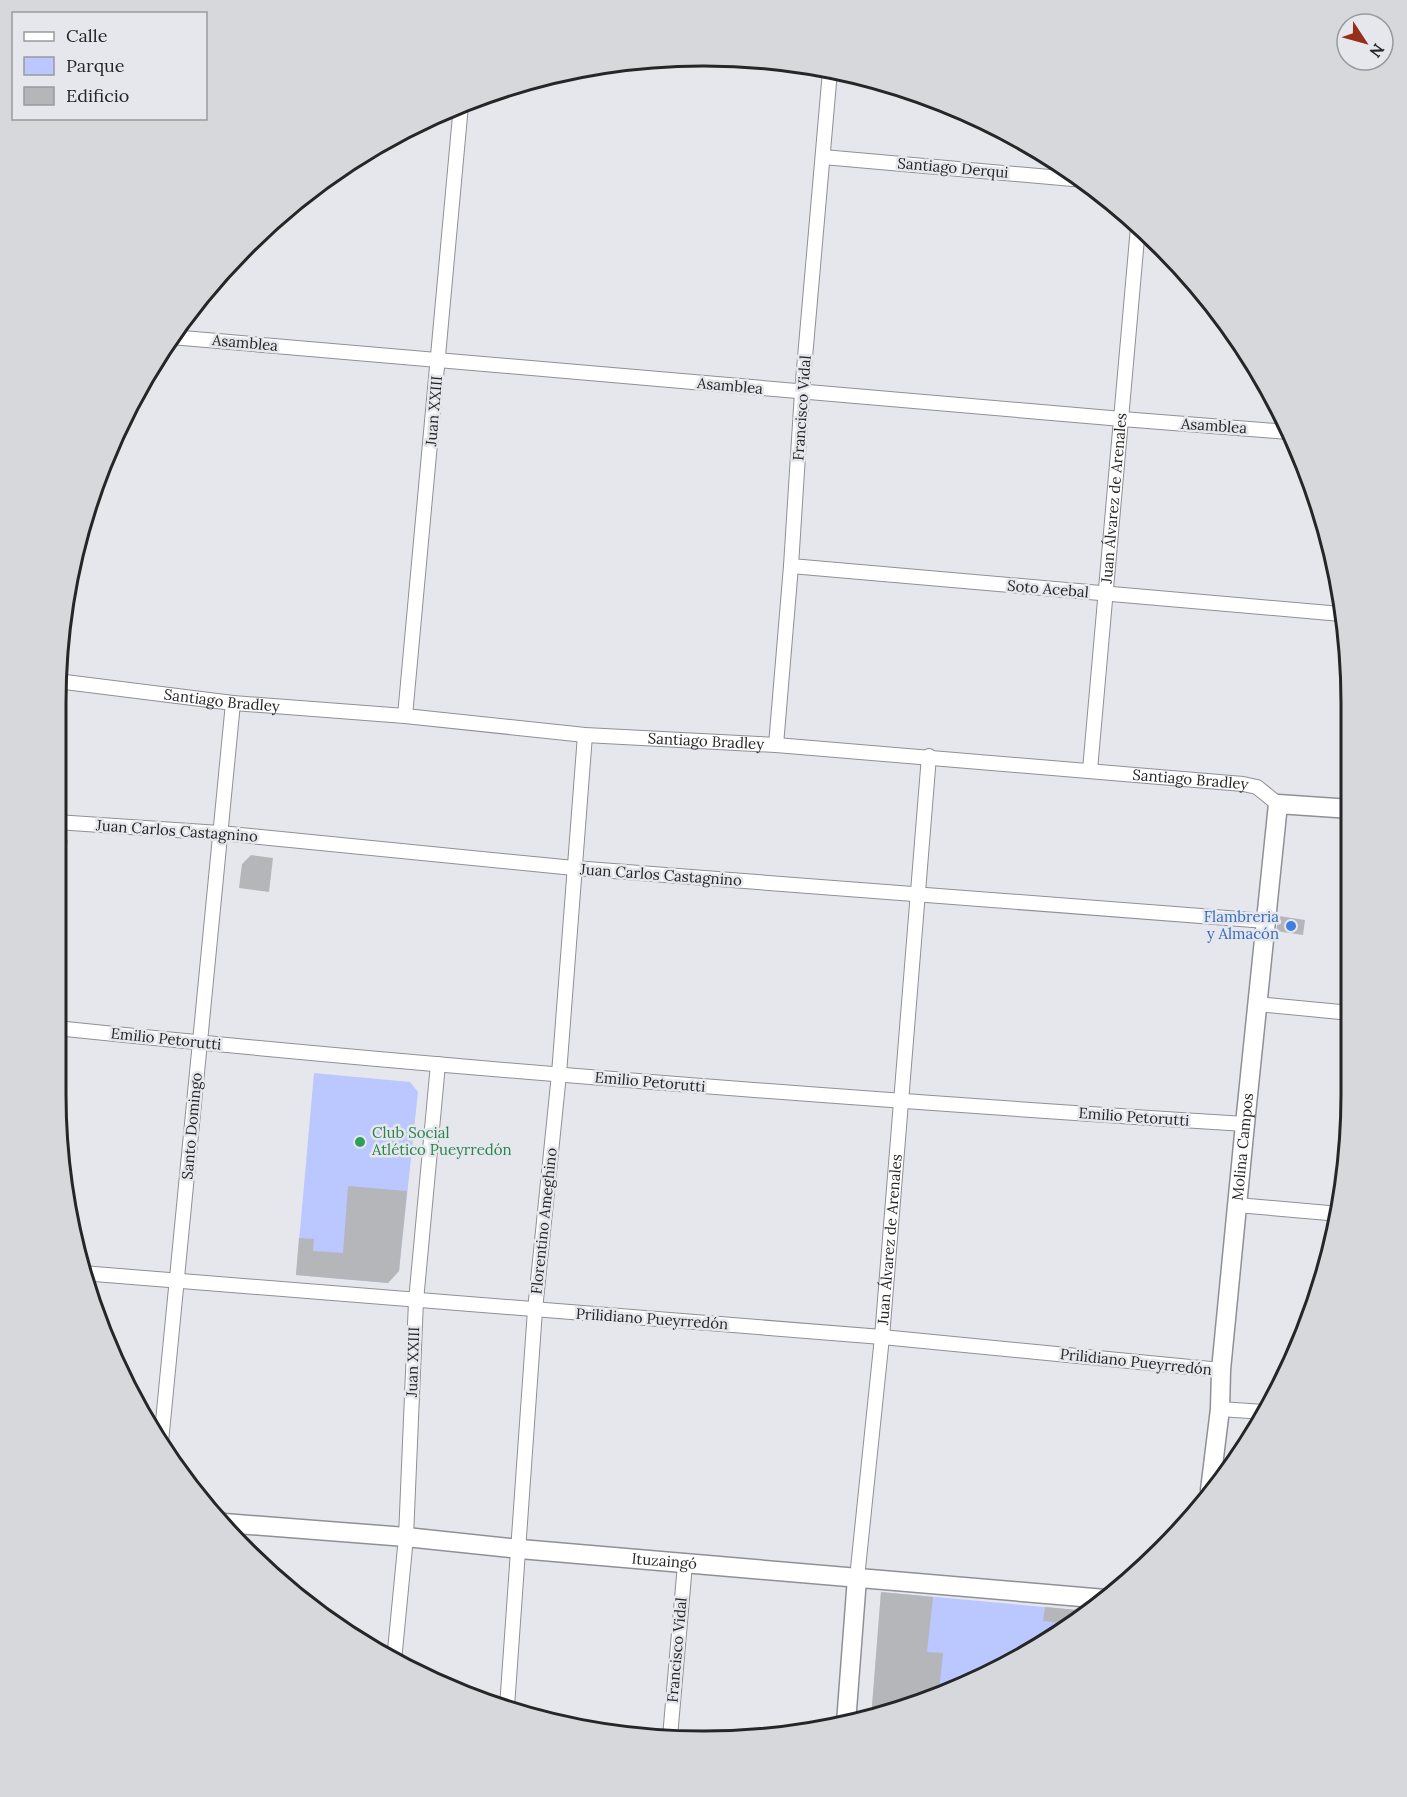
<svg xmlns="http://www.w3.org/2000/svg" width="1407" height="1797" viewBox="0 0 1407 1797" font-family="Lora,serif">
<rect width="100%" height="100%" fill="#e6e7ec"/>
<path fill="#bbc7ff" d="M314 1073 410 1082 418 1092 399 1271 388 1283 296 1275Z
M881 1592 1088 1611 1028 1655 871 1719Z"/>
<path fill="#b5b6ba" d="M60 839 68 840 65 858 57 857Z
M251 855 273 858 269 892 239 888 242 864Z
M1279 916 1305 920 1303 935 1276 931Z
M348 1186 407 1191 399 1271 388 1283 296 1275 299 1238 314 1239 313 1251 343 1253Z
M881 1592 933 1597 927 1652 943 1653 939 1691 871 1719Z
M1045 1607 1088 1611 1070 1624 1043 1621Z"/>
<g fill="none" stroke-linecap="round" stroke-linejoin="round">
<g stroke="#8f9095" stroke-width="16">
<g id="street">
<path d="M823 157 1084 180"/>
<path d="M171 337 1122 419 1288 432"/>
<path d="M791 566 1341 614"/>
<path id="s1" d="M57 681 233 703 405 716 585 735 776 745 1243 784 1257 787 1278 804"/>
<path d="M405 716 461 105"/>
<path d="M776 745 791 566 802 392 830 71"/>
<path id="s2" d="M1090 770 1138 227"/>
<path d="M56 822 220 833 574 868 1266 921"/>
<path d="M1257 1004 1351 1013"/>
<path d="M56 1028C451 1069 848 1099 1245 1124"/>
<path d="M1237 1205 1340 1214"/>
<path d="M82 1273 882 1337 1221 1370"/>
<path d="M1220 1409 1264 1412"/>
<path d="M161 1442 233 703"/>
<path id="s3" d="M857 1578 882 1337 929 756"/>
<path d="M394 1661 406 1537 416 1301 438 1064"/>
<path d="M507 1707 535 1310 559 1074 585 735"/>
<path d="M670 1737 685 1564"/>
</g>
</g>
<g stroke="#8f9095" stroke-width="21">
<g id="secondary">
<path id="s4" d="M1210 1490 1220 1409 1221 1370 1245 1124 1278 804 1351 809"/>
<path id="s5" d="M224 1523 406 1537 520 1549 1105 1599"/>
<path d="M846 1723 857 1578"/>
</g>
</g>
<use href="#street" stroke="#fff" stroke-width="14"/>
<use href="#secondary" stroke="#fff" stroke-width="18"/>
</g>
<circle fill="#3f7fe0" stroke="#e6e7ec" stroke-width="2" cx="1291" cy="926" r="6"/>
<circle fill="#2e9e5b" stroke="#e6e7ec" stroke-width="2" cx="360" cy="1142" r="6"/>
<g text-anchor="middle" stroke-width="5" stroke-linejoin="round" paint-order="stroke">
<g font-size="15" fill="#262628" stroke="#e6e7ec">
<text transform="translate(953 168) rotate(5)" y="5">Santiago Derqui</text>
<text transform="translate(245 343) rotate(5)" y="5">Asamblea</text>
<text transform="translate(730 386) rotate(5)" y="5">Asamblea</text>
<text transform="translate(802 408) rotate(-86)" y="5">Francisco Vidal</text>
<text transform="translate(434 411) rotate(-85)" y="5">Juan XXIII</text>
<text transform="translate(1214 426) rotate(4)" y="5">Asamblea</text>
<text dy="5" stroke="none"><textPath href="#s2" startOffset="273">Juan Álvarez de Arenales</textPath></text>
<text transform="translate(1048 589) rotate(5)" y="5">Soto Acebal</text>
<text dy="5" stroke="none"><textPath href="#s1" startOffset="166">Santiago Bradley</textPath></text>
<text dy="5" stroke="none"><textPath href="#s1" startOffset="652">Santiago Bradley</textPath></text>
<text dy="5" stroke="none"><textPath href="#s1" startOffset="1138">Santiago Bradley</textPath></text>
<text transform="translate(177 831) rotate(4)" y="5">Juan Carlos Castagnino</text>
<text transform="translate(661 875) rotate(4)" y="5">Juan Carlos Castagnino</text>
<text transform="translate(166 1039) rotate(6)" y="5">Emilio Petorutti</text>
<text transform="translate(650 1082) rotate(5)" y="5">Emilio Petorutti</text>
<text transform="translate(1134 1117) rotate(4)" y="5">Emilio Petorutti</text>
<text transform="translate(192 1126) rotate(-85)" y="5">Santo Domingo</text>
<text dy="5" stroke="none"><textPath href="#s4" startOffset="345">Molina Campos</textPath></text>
<text transform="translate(544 1221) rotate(-84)" y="5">Florentino Ameghino</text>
<text dy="5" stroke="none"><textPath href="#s3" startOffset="340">Juan Álvarez de Arenales</textPath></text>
<text transform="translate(652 1319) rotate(4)" y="5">Prilidiano Pueyrredón</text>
<text transform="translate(413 1362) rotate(-88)" y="5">Juan XXIII</text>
<text transform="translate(1136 1362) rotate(6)" y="5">Prilidiano Pueyrredón</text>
<text dy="5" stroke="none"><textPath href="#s5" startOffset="442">Ituzaingó</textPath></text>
<text transform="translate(677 1650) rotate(-85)" y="5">Francisco Vidal</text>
</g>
<g font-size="15" fill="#366cbe" stroke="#e6e7ec" text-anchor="end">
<text x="1279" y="922">Flambreria<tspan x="1279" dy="17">y Almacón</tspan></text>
</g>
<g font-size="15" fill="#27864d" stroke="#e6e7ec" text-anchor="start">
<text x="372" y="1138">Club Social<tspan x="372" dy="17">Atlético Pueyrredón</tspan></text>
</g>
</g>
<path d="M0 0H1407V1797H0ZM703 66H704A637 637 0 0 1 1341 703V1094A637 637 0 0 1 704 1731H703A637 637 0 0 1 66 1094V703A637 637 0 0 1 703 66Z" fill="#d7d8dc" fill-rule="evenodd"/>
<path fill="none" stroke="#262628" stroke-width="3" d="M703 66H704A637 637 0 0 1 1341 703V1094A637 637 0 0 1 704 1731H703A637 637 0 0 1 66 1094V703A637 637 0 0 1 703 66Z"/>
<rect x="12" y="12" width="195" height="108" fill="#e6e7ec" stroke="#999a9e" stroke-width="1.5"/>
<rect x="24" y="32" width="30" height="9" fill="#ffffff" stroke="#999a9e" stroke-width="1.5"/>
<text x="66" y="42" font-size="18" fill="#262628">Calle</text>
<rect x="24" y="57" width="30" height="18" fill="#bbc7ff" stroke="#999a9e" stroke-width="1.5"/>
<text x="66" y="72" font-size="18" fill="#262628">Parque</text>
<rect x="24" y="87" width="30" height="18" fill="#b5b6ba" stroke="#999a9e" stroke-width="1.5"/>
<text x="66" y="102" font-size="18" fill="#262628">Edificio</text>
<g transform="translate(1365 42) rotate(126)"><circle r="28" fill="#e6e7ec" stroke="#999a9e" stroke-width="1.5"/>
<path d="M0-4.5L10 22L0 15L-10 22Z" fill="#972e1c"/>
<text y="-9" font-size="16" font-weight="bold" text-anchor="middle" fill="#262628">N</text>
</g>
</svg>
